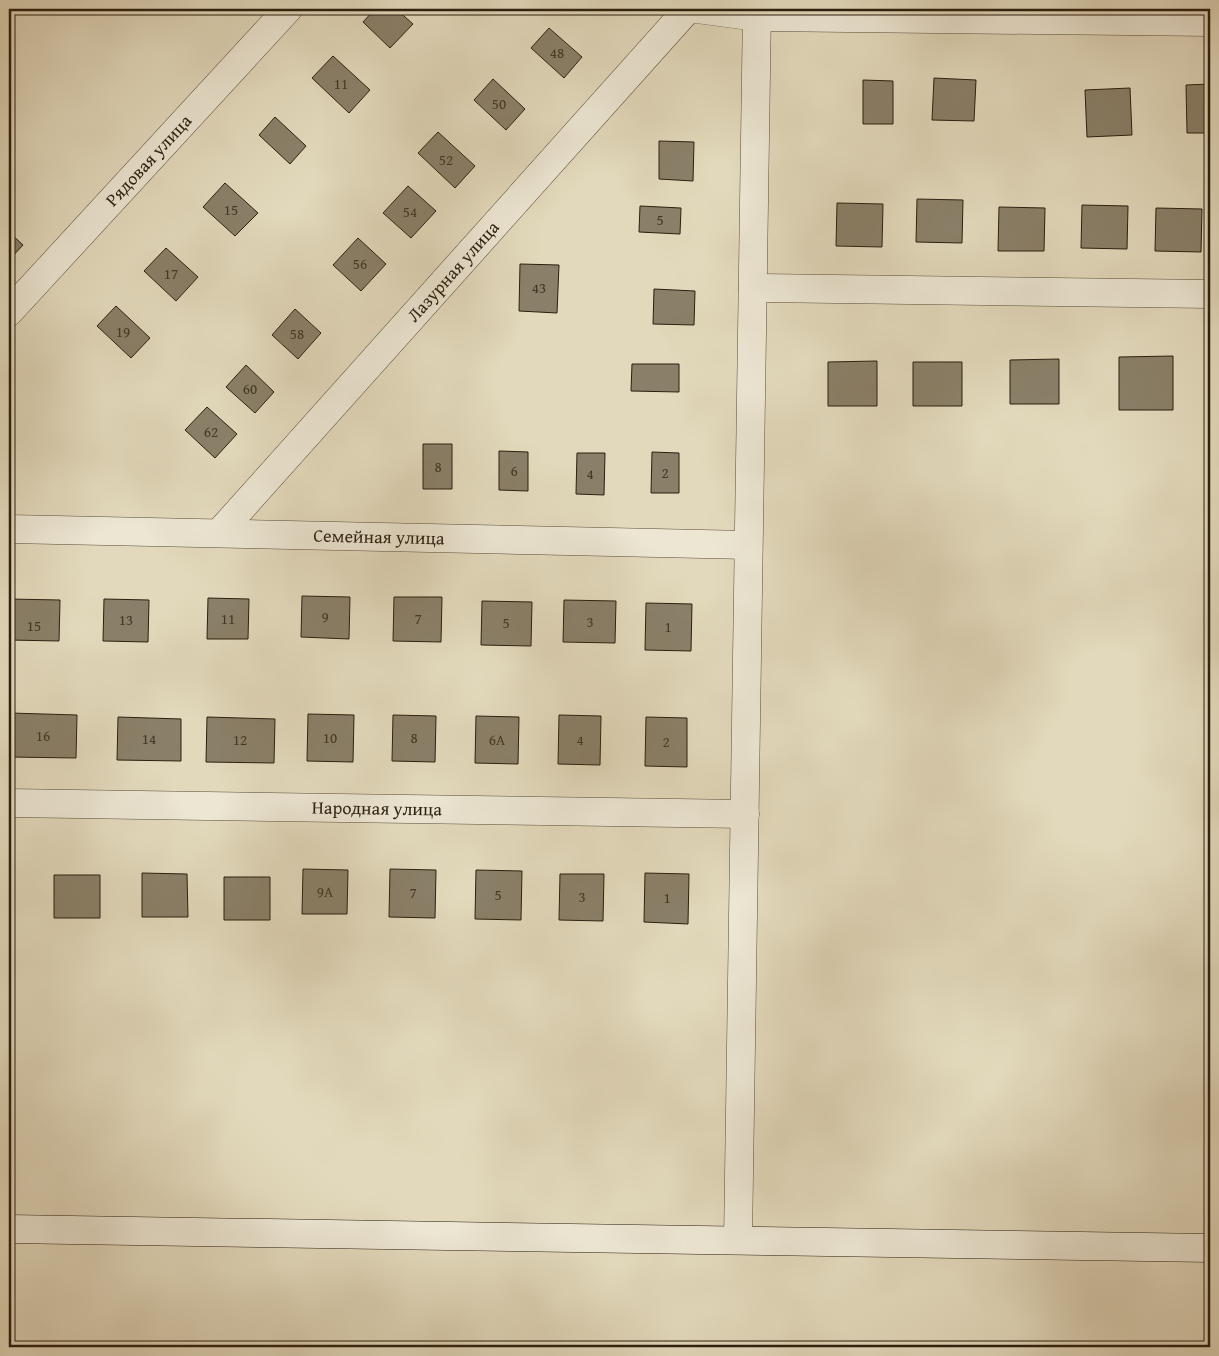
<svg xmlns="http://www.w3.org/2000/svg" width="1219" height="1356" viewBox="0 0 1219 1356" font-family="'Gentium Book Plus',serif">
<rect width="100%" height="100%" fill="#e2d9bc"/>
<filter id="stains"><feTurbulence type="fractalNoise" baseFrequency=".004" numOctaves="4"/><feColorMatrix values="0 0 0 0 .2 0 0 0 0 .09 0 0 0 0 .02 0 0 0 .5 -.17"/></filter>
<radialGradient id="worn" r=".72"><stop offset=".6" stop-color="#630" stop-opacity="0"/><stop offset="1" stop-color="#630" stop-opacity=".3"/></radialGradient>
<path fill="#8a8069" stroke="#2b1f0f" d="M375 9H396L413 24 390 48 363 22Z
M549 28 582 57 564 78 531 48Z
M333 56 370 90 349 113 312 78Z
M934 78 976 80 974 121 932 120Z
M493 79 525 109 506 130 474 100Z
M863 80 893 81V124H863Z
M1210 84V133H1187L1186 85Z
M1130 88 1132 135 1087 137 1085 90Z
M275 117 306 146 290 164 259 135Z
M438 132 475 166 455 188 418 153Z
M659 141 694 142 693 181 659 179Z
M225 183 258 213 235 236 203 207Z
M408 186 436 211 411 238 383 213Z
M917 199 963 200 962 243 916 242Z
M837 203 883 204 882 247 836 246Z
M1082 205 1128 206 1127 249 1081 248Z
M640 206 681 208 680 234 639 232Z
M999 207 1045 208 1044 251H998Z
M1156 208 1202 209 1201 252 1155 251Z
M9 232 23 245 9 260Z
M358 238 386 264 361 291 333 265Z
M166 248 198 277 176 301 144 271Z
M520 264 559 265 557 313 519 311Z
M654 289 695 291 694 325 653 324Z
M116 306 150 338 131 358 97 326Z
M295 309 321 333 298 359 272 335Z
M1173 356V410H1119V357Z
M1059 359V404H1010V360Z
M877 361V406H828V362Z
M913 362H962V406H913Z
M632 364H679V392L631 391Z
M246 365 274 392 255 413 226 387Z
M207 407 237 434 215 458 185 430Z
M423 444H452V489H423Z
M499 451 528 452V491L499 490Z
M652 452 679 453V493H651Z
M577 453H605L604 495 576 494Z
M302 596 350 597 349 639 301 637Z
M394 597H442L441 642 393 641Z
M208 598 249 599 248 639H207Z
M9 599 60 600 59 641 9 640Z
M104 599 149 600 148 642 103 641Z
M564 600 616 601 615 643 563 642Z
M482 601 532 602 531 646 481 645Z
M646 603 692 604 691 651 645 650Z
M10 713 77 715 76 758 10 757Z
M308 714 354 715 353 762 307 761Z
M393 715 436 716 435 762 392 761Z
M559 715 601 716 600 765 558 764Z
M476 716 519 717 518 764 475 763Z
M118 717 181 719V761L117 760Z
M207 717 275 719 274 763 206 762Z
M646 717 687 718V767L645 766Z
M303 869 348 870 347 914H302Z
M390 869 436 870 435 918 389 917Z
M476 870 522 871 521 920 475 919Z
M9 873H14V916H9Z
M142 873 187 874 188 917H142Z
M645 873 689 874 688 924 644 922Z
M560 874H604L603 921 559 920Z
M54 875H100V918H54Z
M224 877H270V920H224Z"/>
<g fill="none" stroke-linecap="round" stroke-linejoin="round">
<g stroke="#594e3a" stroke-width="29">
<g id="minor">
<path d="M697 9 757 17 1210 22"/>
<path d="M753 288 1210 294"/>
<path id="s1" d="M9 312 288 9"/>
<path id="s2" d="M9 529 748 545"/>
<path id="s3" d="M219 533 688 9"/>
<path id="s4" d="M9 803 745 814"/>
<path d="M738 1240 757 9"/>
</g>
</g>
<g stroke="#2b1f0f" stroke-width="29">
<path id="secondary" d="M9 1229 1210 1248"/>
</g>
<use href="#minor" stroke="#ece6d3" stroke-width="28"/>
<use href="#secondary" stroke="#ece6d3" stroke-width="28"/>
</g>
<g text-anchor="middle" stroke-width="4.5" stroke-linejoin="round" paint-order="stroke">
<g font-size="15" fill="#433726">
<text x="557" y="58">48</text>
<text x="341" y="89">11</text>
<text x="499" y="109">50</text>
<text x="446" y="165">52</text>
<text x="231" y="215">15</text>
<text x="410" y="217">54</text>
<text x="660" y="225">5</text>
<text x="360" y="269">56</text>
<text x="171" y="279">17</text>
<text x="539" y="293">43</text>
<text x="123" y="337">19</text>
<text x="297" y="339">58</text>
<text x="250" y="394">60</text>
<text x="211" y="437">62</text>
<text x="438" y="472">8</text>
<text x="514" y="476">6</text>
<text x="665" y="478">2</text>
<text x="590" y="479">4</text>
<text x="325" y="622">9</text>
<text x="228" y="624">11</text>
<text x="418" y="624">7</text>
<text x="126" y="625">13</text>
<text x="590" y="627">3</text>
<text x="506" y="628">5</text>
<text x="34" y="631">15</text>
<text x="668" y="632">1</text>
<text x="43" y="741">16</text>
<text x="330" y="743">10</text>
<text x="414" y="743">8</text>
<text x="149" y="744">14</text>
<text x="240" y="745">12</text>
<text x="497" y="745">6А</text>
<text x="580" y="745">4</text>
<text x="666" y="747">2</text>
<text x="325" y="897">9А</text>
<text x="413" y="898">7</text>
<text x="498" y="900">5</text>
<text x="582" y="902">3</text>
<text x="667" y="903">1</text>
</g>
<g font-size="18" fill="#2b1f0f" stroke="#ece6d3">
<text dy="6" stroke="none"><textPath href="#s1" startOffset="206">Рядовая улица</textPath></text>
<text dy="6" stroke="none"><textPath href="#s3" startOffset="351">Лазурная улица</textPath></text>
<text dy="6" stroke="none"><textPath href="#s2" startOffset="370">Семейная улица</textPath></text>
<text dy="6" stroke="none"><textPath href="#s4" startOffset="368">Народная улица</textPath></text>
</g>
</g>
<rect width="1219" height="1356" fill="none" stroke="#e2d9bc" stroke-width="30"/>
<rect x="10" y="10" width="1199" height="1336" fill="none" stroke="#2b1f0f" stroke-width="2.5"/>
<rect x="15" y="15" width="1189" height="1326" fill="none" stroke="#2b1f0f"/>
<rect width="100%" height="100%" filter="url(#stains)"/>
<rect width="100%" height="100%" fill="url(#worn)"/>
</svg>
